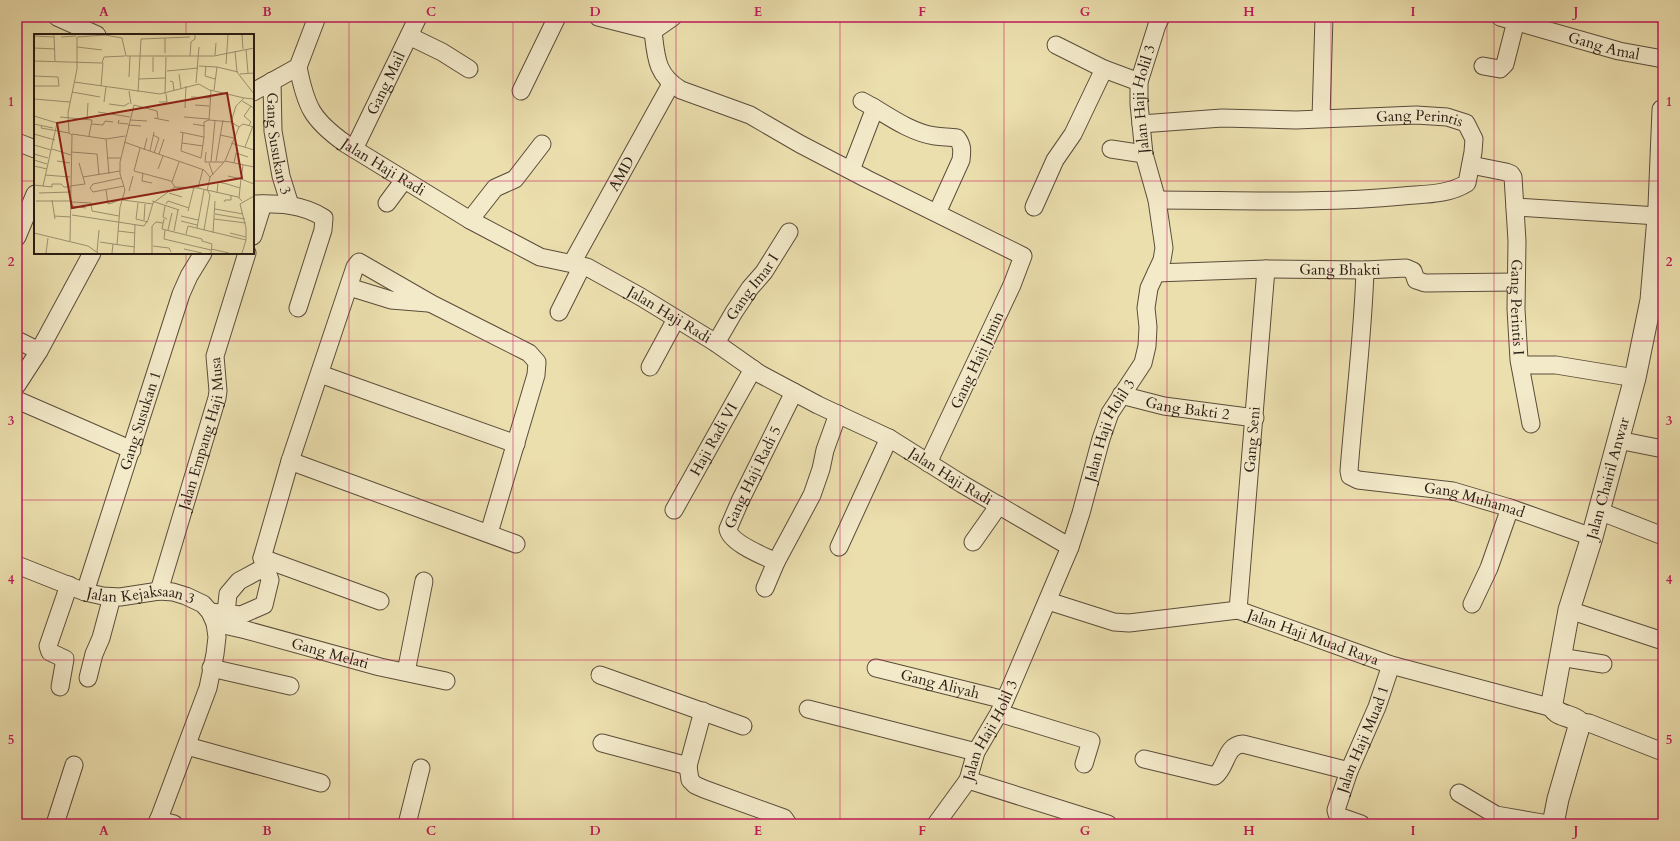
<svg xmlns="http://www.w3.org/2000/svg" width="1680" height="841" viewBox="0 0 1680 841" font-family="Cardo,serif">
<rect width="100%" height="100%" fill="#ecdfae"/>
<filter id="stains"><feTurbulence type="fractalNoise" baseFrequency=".005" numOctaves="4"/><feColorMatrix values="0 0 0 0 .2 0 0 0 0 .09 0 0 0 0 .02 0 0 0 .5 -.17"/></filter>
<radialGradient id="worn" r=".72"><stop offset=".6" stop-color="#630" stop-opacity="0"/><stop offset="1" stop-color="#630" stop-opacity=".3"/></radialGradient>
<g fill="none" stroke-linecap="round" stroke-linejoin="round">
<g stroke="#5a4d3a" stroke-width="19">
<g id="minor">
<path d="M57 17 97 35"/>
<path d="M598 17 653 31"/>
<path id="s1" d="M1500 17 1619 51 1663 59"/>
<path d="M653 31C656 57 656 75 681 90L750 115 800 144 867 179 1023 256 1012 285 928 463"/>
<path d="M653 31 673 17"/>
<path d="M409 36 442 52 469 69"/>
<path d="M1056 45 1104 69 1139 82"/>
<path d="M1483 66 1500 69 1505 64 1516 21"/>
<path id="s2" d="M298 67C306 107 312 120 346 144L470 220 540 257 587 267 641 297 716 343 760 374 818 405 889 438 962 484 1070 547"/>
<path id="s3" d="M272 81 273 131 281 176 290 205"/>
<path d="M521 91 557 17"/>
<path d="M253 92 298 67 317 17"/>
<path d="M873 107C891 118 913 133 935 136 943 137 950 137 957 138 963 146 962 151 961 160L937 213"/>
<path d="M1321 118 1324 17"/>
<path id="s4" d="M1141 124 1222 118 1296 120 1416 115 1447 117 1466 123 1474 139 1473 152 1467 183C1448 195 1424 194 1403 196 1321 204 1239 200 1157 200"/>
<path d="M17 142 35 149"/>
<path id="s5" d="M354 149 418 17"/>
<path d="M1111 149 1144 154"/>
<path id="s6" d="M1471 165 1506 172 1511 174 1513 177 1517 241 1516 309 1519 360 1531 424"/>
<path d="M851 170 873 113V107L862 101"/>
<path d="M387 203 404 180"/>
<path d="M253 204C277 203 303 204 324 218L323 230 298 308"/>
<path d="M1034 207 1055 160 1073 134 1104 69"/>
<path d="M1515 207 1658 216"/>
<path d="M470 220 495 188 515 179 542 144"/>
<path d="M253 236 263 204"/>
<path d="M17 237 35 194"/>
<path id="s7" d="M572 263 671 84"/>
<path id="s8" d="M1365 270C1363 337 1354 404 1349 471L1350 476 1358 480 1453 491 1510 508 1592 537"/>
<path id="s9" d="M1156 273 1266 269 1365 270 1406 268 1413 271 1416 280 1425 283 1516 282"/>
<path d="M349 287 391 300 428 303"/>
<path d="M559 312 582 266"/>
<path d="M17 340 39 351"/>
<path id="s10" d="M716 343 734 312 750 288 764 272 789 232"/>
<path d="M1521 363 1524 365H1556L1635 378"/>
<path d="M650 367 676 319"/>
<path d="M320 374 516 444"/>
<path d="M17 385 39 351 92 253"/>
<path id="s11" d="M1121 395 1164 406 1255 418"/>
<path d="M17 400 132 450"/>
<path d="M1618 440 1663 449"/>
<path id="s12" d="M674 510 753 369"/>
<path d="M1599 511 1663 536"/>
<path d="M489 533 536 375 537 362 529 353 432 304 359 262 355 267 290 461 516 544"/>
<path d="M973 542 999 505"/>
<path d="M839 547 889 438"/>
<path d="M262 558 380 601"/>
<path id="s13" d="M776 562C764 556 730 543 728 529L740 501 794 392"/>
<path id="s14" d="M17 565 85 592 103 596 120 597 159 591 173 592 186 596 203 604 210 612 215 623 217 637 215 654 208 688 157 824"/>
<path d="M765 588 776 562 812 495 821 469 825 450 838 414"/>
<path id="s15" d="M159 591 217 398 218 391 215 356 247 253"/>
<path id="s16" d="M85 592 181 294 189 276 203 253"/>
<path id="s17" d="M1048 601 1114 622 1129 623 1238 610 1391 665 1553 708"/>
<path d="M1472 604 1489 568 1510 508"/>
<path id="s18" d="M1238 610 1266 269"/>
<path d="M1569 610 1663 641"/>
<path d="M210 612 241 615 264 605 270 580 262 558 290 461"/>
<path d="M226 613 228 594 239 581 265 567"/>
<path id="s19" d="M215 623 246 630 380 667 446 681"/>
<path d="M1560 657 1603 664"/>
<path d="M211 668 290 686"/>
<path id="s20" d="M876 668 1005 700"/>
<path d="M406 672 424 581"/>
<path d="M600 675 743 726"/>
<path d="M88 678 94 654 101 638 112 597"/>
<path d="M60 687 65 659 50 652 48 646 69 585"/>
<path d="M808 709 976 752"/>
<path d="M703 711 688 766 690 780 695 785 704 789 784 818 788 824"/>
<path d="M999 713 1091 741 1084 764"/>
<path d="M1579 722 1589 723 1663 752"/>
<path d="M602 743 688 766"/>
<path d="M187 746 321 783"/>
<path d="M1144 759 1215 776C1227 767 1225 745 1243 744L1349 771"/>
<path d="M968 780 1108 824"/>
<path d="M1459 793 1496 815 1548 824"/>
<path d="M158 820 174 824"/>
<path d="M55 824 74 765"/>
<path d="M407 824 421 768"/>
<path id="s21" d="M936 824 968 780 976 752 999 713 1011 686 1070 547 1081 513 1101 439 1110 413 1143 363 1147 346 1148 327 1146 308 1149 288 1162 260 1164 248 1157 200 1144 154 1139 104V82L1157 25 1161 17"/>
<path id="s22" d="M1361 824 1341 817 1337 814 1336 810 1349 771 1377 707 1391 665"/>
</g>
</g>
<g stroke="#5a4d3a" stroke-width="23">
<g id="tertiary">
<path id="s23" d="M1553 824 1558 799 1578 730 1579 722C1570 714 1554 717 1552 703L1569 610 1592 537 1635 378 1651 300 1659 206 1663 110"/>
</g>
</g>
<use href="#minor" stroke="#f3eaca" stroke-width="17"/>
<use href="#tertiary" stroke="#f3eaca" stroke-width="21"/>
</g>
<path fill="none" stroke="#c2185b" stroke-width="1" stroke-opacity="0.55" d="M186 17V35M349 17V824M513 17V824M676 17V824M840 17V824M1004 17V824M1167 17V824M1331 17V824M1494 17V824M17 181H35M253 181H1663M186 253V824M17 341H1663M17 500H1663M17 660H1663"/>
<g text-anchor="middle" stroke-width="3" stroke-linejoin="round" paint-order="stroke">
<g font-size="15" fill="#291c13" stroke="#f3eaca">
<text dy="5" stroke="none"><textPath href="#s1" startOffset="108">Gang Amal</textPath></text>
<text dy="5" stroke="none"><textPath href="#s5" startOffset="73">Gang Mail</textPath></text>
<text dy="5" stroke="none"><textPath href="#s21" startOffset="780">Jalan Haji Holil 3</textPath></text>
<text dy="5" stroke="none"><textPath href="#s4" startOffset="279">Gang Perintis</textPath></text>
<text dy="5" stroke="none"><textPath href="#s3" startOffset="63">Gang Susukan 3</textPath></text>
<text dy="5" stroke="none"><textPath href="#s2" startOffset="138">Jalan Haji Radi</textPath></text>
<text dy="5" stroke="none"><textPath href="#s7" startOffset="102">AMD</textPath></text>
<text dy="5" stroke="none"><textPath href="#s9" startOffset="184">Gang Bhakti</textPath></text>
<text dy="5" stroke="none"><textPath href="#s10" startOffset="67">Gang Imar I</textPath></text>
<text dy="5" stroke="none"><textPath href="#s6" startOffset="175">Gang Perintis I</textPath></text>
<text dy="5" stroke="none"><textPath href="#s2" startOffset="462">Jalan Haji Radi</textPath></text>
<text transform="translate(977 360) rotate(-65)" y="5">Gang Haji Jimin</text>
<text dy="5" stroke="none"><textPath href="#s11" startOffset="68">Gang Bakti 2</textPath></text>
<text dy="5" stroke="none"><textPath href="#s16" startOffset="180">Gang Susukan 1</textPath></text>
<text dy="5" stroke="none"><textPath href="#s21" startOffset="433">Jalan Haji Holil 3</textPath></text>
<text dy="5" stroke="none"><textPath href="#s15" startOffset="164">Jalan Empang Haji Musa</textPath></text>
<text dy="5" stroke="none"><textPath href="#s12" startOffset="81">Haji Radi VI</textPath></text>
<text dy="5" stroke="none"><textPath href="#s18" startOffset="171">Gang Seni</textPath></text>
<text dy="5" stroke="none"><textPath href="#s2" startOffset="787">Jalan Haji Radi</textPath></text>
<text dy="5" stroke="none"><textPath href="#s13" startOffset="117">Gang Haji Radi 5</textPath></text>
<text dy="5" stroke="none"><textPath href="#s23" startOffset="372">Jalan Chairil Anwar</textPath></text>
<text dy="5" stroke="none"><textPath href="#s8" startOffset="334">Gang Muhamad</textPath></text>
<text dy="5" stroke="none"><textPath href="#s14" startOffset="130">Jalan Kejaksaan 3</textPath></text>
<text dy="5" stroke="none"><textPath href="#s17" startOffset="274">Jalan Haji Muad Raya</textPath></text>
<text dy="5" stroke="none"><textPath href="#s19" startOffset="119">Gang Melati</textPath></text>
<text dy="5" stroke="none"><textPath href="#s20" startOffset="66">Gang Aliyah</textPath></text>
<text dy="5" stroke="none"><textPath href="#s21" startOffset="109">Jalan Haji Holil 3</textPath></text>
<text dy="5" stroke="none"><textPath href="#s22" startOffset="106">Jalan Haji Muad 1</textPath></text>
</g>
</g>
<g transform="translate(34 34)">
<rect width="220" height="220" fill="#ecdfae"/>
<path fill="none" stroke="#9e9170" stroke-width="1" d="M20 1 21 27M71 1 88 4 92 22H180L220 14M208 1 209 15M0 2 20 3M27 3 42 2M43 3 71 1M43 13 68 16M0 14 21 15M212 15 214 39M201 17 203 38 220 60M131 19V4M181 21 182 9M156 22 157 8 161 5V1M0 27 68 29 70 23 91 22M192 30 194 1M165 32 183 33 204 38M172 32 171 42 181 45M133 37 164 34M119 38V23M145 40 147 55M206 40 220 39M0 42 24 43 25 52H0M95 43 96 22M105 45 131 44M136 47 139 48 140 57M40 48 126 60 165 50 177 57 175 86 197 88 205 93M162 49 165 13M67 52 69 29M176 56 210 64M180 56 183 33M95 57 97 70M38 58 66 63M104 58 107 5 156 3M131 60 132 23M157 63 177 64M0 65 36 68M208 67 220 74M70 68 72 53M125 68H133L132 60M75 70 90 72 95 69M161 71 175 72M151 74 152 52M64 78 96 83M0 82 23 89 9 152M26 83 58 86 55 102M150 83 175 85M120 84 135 87M53 85 54 69M85 86 84 89 94 90M96 86 113 87M197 88 202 72 210 64 220 65M0 90 19 94M58 90 69 91 71 87 79 88M159 90 171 92M94 91 107 92M215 91 217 88 210 82 217 72M8 92 7 94 35 99M146 98 170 103 167 124 147 117 149 99M0 100 21 106M38 100 72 105 91 102M119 101 125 104 120 119M186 101 200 104M170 103V88L175 86M72 105 75 140M90 108 170 136 176 143M148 109 169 112M197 109 220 116M0 111 17 116M211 113 219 92M106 114 100 137 137 147 141 153M18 115 37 121M110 116 113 104M116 117 120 98M37 118 63 120 65 141M172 118 171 128H190M0 120 14 124M125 120 130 105M73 124H87M0 126 13 130M23 127 36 129M182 127 189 86M191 127 220 133M177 128 181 87M45 129 51 150M175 129 179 141M200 129 202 119 214 123M0 132 13 135M124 135 129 122M109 139 108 147 118 149M11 141 36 143M194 142 207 145 206 154M49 143 86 137M207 145 209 131M207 145 220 150M138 148 145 128M0 151 18 153V150H27L30 153H36M36 152 51 150M141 153 164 154 204 163 208 167M56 154 59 158 90 152M56 154 59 150 87 144M164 154 169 135M72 156 74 170 78 169M95 157 99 142M173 157 176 143 191 127 205 93 209 90 220 93M5 159 37 158M135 159 148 163M183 159 184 148 193 150 206 154 205 164M18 166 21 185M89 166 119 170M2 167H38M118 167 145 176M38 168 57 169 58 177 85 182M190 168 191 166H197V161M78 169 90 164M104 169 102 185 114 188M132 170 134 167 155 174M38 172 52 174M131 172 129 183 133 185M181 175 209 180M154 177 160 153M181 180 211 185M38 181 110 192 114 186 119 169 141 153M20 182 37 183M147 182 164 186M130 185 128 195 168 205V207L178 210 177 219M180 185 212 189M110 186 111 170M147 187 163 191M163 194 170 156M131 196 130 205 177 216M134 196 138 179M170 196 176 161 174 157M84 197 101 199M140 197 144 176M0 199 54 212 64 219M179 199 181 167M196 199 212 203M152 200 154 192 212 206M36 207 38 101 35 99 34 79 43 35V3M66 208 79 210M83 211 86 173 91 156 86 140V128L100 71 123 77 124 85M119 212 135 214 137 218M150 215 168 219M177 215 195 219M63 218 65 196M12 219 14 204M78 219 79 210 101 213M100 219 101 191M118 219V192L122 188 129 189M208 219 212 206V194L206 170 220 162"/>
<path fill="#8f2418" fill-opacity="0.15" stroke="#8f2418" stroke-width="2" d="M193 59 208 144 38 174 23 89Z"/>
<rect width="220" height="220" fill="none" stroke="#291c13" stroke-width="2"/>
</g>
<rect width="1680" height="841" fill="none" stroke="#ecdfae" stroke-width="44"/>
<rect x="22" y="22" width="1636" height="797" fill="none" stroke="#c2185b" stroke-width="1.5"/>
<g font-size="13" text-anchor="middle" font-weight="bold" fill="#c2185b">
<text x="104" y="16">A</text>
<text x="267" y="16">B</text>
<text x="431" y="16">C</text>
<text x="595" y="16">D</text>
<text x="758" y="16">E</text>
<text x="922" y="16">F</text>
<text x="1085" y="16">G</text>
<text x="1249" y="16">H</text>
<text x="1413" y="16">I</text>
<text x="1576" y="16">J</text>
<text x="11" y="106">1</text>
<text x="1669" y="106">1</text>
<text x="11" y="266">2</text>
<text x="1669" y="266">2</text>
<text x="11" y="425">3</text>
<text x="1669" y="425">3</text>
<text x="11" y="584">4</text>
<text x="1669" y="584">4</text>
<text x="11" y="744">5</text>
<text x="1669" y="744">5</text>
<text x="104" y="835">A</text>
<text x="267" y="835">B</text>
<text x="431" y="835">C</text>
<text x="595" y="835">D</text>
<text x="758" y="835">E</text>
<text x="922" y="835">F</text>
<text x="1085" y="835">G</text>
<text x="1249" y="835">H</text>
<text x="1413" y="835">I</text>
<text x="1576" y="835">J</text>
</g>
<rect width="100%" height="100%" filter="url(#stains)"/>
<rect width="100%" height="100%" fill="url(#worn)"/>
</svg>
